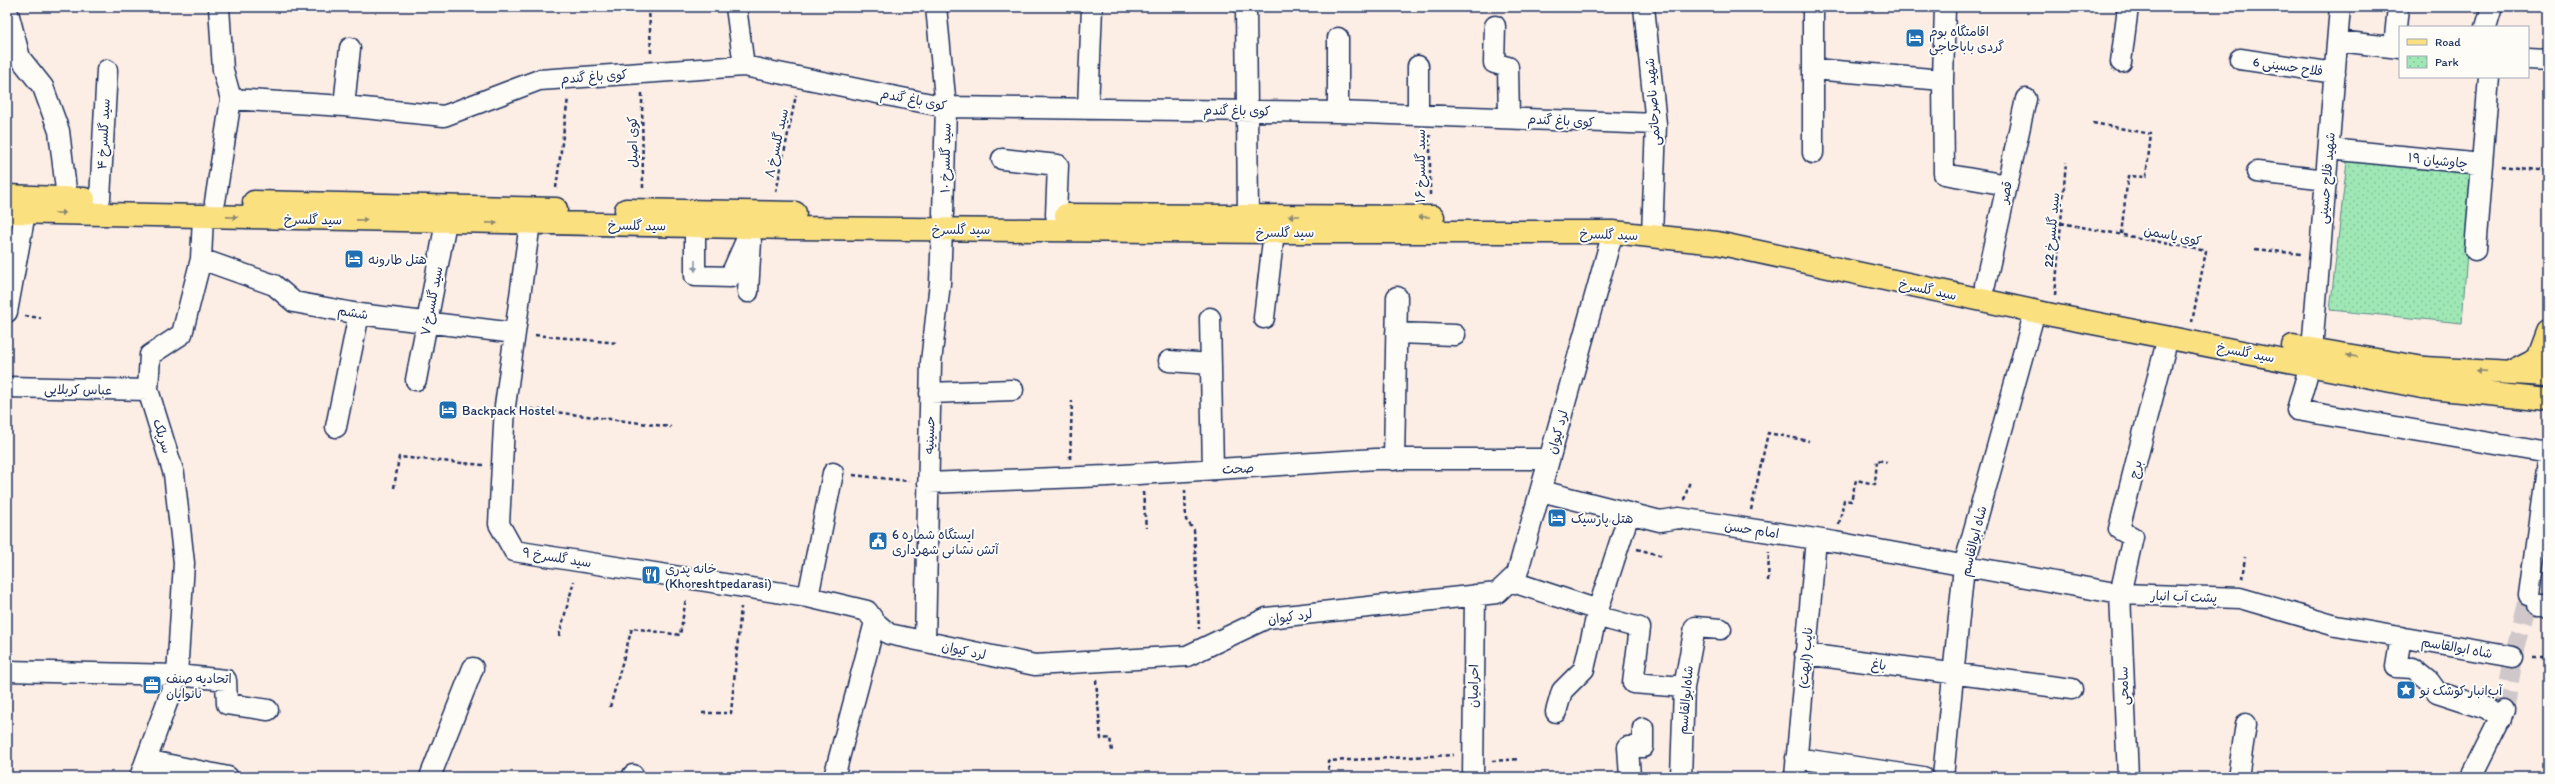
<svg xmlns="http://www.w3.org/2000/svg" width="2555" height="784" viewBox="0 0 2555 784" font-family="Itim,'Playpen Sans Arabic',sans-serif">
<defs>
<pattern id="park-dots" width="8" height="8" patternUnits="userSpaceOnUse"><rect width="8" height="8" fill="#9fe7b5"/><path d="M2 2h.1M6 6h.1" fill="none" stroke="#88c69e" stroke-width="1.8" stroke-linecap="round"/></pattern>
</defs>
<rect width="100%" height="100%" fill="#fcede5"/>
<filter id="ink" filterUnits="userSpaceOnUse"><feTurbulence type="fractalNoise" baseFrequency=".025" numOctaves="2"/><feDisplacementMap in="SourceGraphic" scale="8" xChannelSelector="R" yChannelSelector="G"/><feConvolveMatrix kernelMatrix="1 2 1 2 8 2 1 2 1" color-interpolation-filters="sRGB"/></filter>
<g filter="url(#ink)">
<path fill="url(#park-dots)" stroke="#5d8b8a" d="M2348 152 2473 166 2462 323 2330 310Z"/>
<g fill="none" stroke-linecap="round" stroke-linejoin="round">
<path stroke="#cfc7ca" stroke-width="20" stroke-dasharray="20 10" stroke-linecap="butt" d="M2504 711 2513 657 2529 595"/>
<g stroke="#1b2f5e" stroke-width="23">
<path id="minor" d="M736 7 744 66
M936 7 946 107 943 214
M1246 7 1248 216
M1644 7 1656 124 1652 236
M1945 7 1943 80 1944 174 2007 185
M7 15 9 16 20 58 43 87 59 131 67 198
M1495 26 1494 63 1508 67 1509 117
M2486 27 2492 7
M1338 38V112
M2338 41 2400 48
M2394 47 2398 7
M2240 59 2335 73
M2528 59 2548 60
M2121 62 2128 7
M1418 66V115
M1813 69 1943 80
M231 99 344 106 444 116 539 80 744 66 946 107 1338 112 1656 124
M344 106 350 48
M1088 109 1092 7
M2329 149 2482 164
M1813 153V7
M1002 159 1058 165 1056 215
M2257 172 2327 180
M100 199 107 70
M215 202 231 99 223 70 219 7
M530 223 505 406 499 524 514 551 808 597 867 611 875 622
M695 227V276L730 277 752 227
M2475 250 2489 77
M201 259 274 285 294 302 359 314 515 333
M1985 285 2026 99
M748 292 751 241
M7 312 25 213
M1210 318 1213 470
M1264 318 1274 232
M1396 333 1455 335
M2312 350 2340 7
M1169 361 1211 364
M2310 365 2297 410 2548 453
M416 380 446 222
M7 387 148 390
M930 393 1013 390
M336 427 359 314
M1394 460 1397 297
M928 483 1107 476 1376 459H1549
M1541 491 1660 521 1679 518 1835 542 2120 594 2240 598 2336 626 2513 657
M1510 581 1598 610
M2529 595 2548 454
M808 597 833 473
M2538 605H2548
M1596 616 1640 628 1633 683 1684 687
M2401 637 2396 667 2413 668 2429 681 2437 692 2486 708 2501 719
M925 641 931 362 940 283 942 229
M1805 654 2072 689
M7 671 177 675 226 680 227 704 268 710
M1556 712 1562 691 1584 669 1598 610 1629 514
M1796 758 1923 777
M146 760 228 777
M140 777 177 675 184 563 174 474 148 390 150 355 182 334 201 259 203 217
M430 777 473 668
M633 777V775
M834 777 875 622 889 634 1035 665 1187 656 1267 618 1497 593 1517 574 1613 232
M1473 777 1475 595
M1630 777 1628 747H1643V728
M1681 777 1684 687 1695 627 1721 629
M1795 777 1816 539
M1943 777 1964 566 2035 311
M2128 777 2120 594 2133 537 2119 529 2168 337
M2238 777 2246 724
M2471 777 2504 711"/>
</g>
<g stroke="#1b2f5e" stroke-width="25">
<path id="major" d="M7 196 84 199
M254 202 556 209
M626 210 795 213
M7 212 791 228 1274 232H1613L1717 243 2052 315 2422 387 2548 400
M1066 215 1433 217
M2293 346 2424 368 2548 375
M2510 372 2538 358 2548 331"/>
</g>
<path stroke="#1b2f5e" stroke-width="2.5" stroke-dasharray="4 3" stroke-linecap="butt" d="M649 7 651 53
M642 93 643 190
M2093 123 2151 134 2146 177 2128 176 2121 234
M1430 135V196
M2501 166 2548 171
M556 188 568 98
M776 192 796 95
M2061 223 2206 251 2192 322
M2255 249 2301 254
M2055 295 2066 162
M25 316 41 318
M535 335 618 343
M524 408 671 427
M1070 459 1072 401
M853 475 909 481
M394 488 399 457 483 465
M1185 490 1186 520 1194 530 1199 629
M1143 492 1146 528
M1684 500 1690 481
M1751 510 1768 433 1809 441
M1839 524 1844 500 1851 501 1856 480 1875 484 1877 460 1887 462
M1637 549 1663 556
M2242 579 2245 557
M1768 581 1769 552
M559 636 574 581
M2533 657H2548
M1096 680 1101 739 1110 738 1112 751
M610 707 632 628 680 635 686 598
M702 713H731L741 607
M1492 761 1519 759
M1329 777 1328 761 1454 755"/>
<use href="#minor" stroke="#fdfcf7" stroke-width="20"/>
<use href="#major" stroke="#fbe080" stroke-width="22"/>
</g>
<defs><path id="oneway-solid" d="M-6-.8H1V-3.2L6.5 0L1 3.2V.8H-6Z"/></defs>
<g fill="#8b886f">
<use href="#oneway-solid" transform="translate(60 213)"/>
<use href="#oneway-solid" transform="translate(1294 216) rotate(-180)"/>
<use href="#oneway-solid" transform="translate(232 217) rotate(1)"/>
<use href="#oneway-solid" transform="translate(1424 217) rotate(-180)"/>
<use href="#oneway-solid" transform="translate(362 220) rotate(1)"/>
<use href="#oneway-solid" transform="translate(492 223) rotate(1)"/>
<use href="#oneway-solid" transform="translate(2352 356) rotate(-171)"/>
<use href="#oneway-solid" transform="translate(2481 371) rotate(-176)"/>
</g>
<use fill="#8c96aa" href="#oneway-solid" transform="translate(695 266) rotate(90)"/>
</g>
<defs>
<g id="hotel-square" transform="scale(1)"><rect x="-9" y="-9" width="18" height="18" rx="4" fill="#1f6fb2" stroke="#fdfcf7"/><path d="M-6-4.5h1.5V1H6V5H4.5V3h-9V5H-6ZM-4 0a1.8 1.8 0 1 1 3.6 0ZM.5 0V-2.5h3Q6-2.5 6 0Z" fill="#fff"/></g>
<g id="civic-square" transform="scale(1)"><rect x="-9" y="-9" width="18" height="18" rx="4" fill="#1f6fb2" stroke="#fdfcf7"/><path d="M-.6-6.5H3V-4.5H.6V-3L4-1V1h2V6H-6V1h2V-1L-.6-3ZM-1.2 2.5V6h2.4V2.5Z" fill="#fff"/></g>
<g id="restaurant-square" transform="scale(1)"><rect x="-9" y="-9" width="18" height="18" rx="4" fill="#1f6fb2" stroke="#fdfcf7"/><path d="M-5-6h1v4h1v-4h1v4h1v-4h1v5L-1.5 .5V6h-2V.5L-5-1ZM5-6V6H3V1.5H1.5Q1.5-4 5-6Z" fill="#fff"/></g>
<g id="office-square" transform="scale(1)"><rect x="-9" y="-9" width="18" height="18" rx="4" fill="#1f6fb2" stroke="#fdfcf7"/><path d="M-6-3h4V-5.5h4V-3h4V5H-6ZM-1-4.5V-3h2v-1.5ZM-6 0V1H6V0Z" fill="#fff"/></g>
<g id="sight-square" transform="scale(1)"><rect x="-9" y="-9" width="18" height="18" rx="4" fill="#1f6fb2" stroke="#fdfcf7"/><path d="M0-6L1.8-2.2L6-1.7L2.9 1.2L3.7 5.4L0 3.3L-3.7 5.4L-2.9 1.2L-6-1.7L-1.8-2.2Z" fill="#fff"/></g>
</defs>
<g fill-rule="evenodd">
<use href="#hotel-square" x="1915" y="38"/>
<use href="#hotel-square" x="354" y="259"/>
<use href="#hotel-square" x="448" y="410"/>
<use href="#hotel-square" x="1557" y="518"/>
<use href="#civic-square" x="878" y="541"/>
<use href="#restaurant-square" x="651" y="575"/>
<use href="#office-square" x="152" y="685"/>
<use href="#sight-square" x="2406" y="690"/>
</g>
<g text-anchor="middle" stroke-width="4" stroke-linejoin="round" paint-order="stroke">
<g font-size="13" fill="#1b2f5e" stroke="#fdfcf7" text-anchor="start">
<text x="1929" y="36">اقامتگاه بوم<tspan x="1929" dy="15">گردی باباحاجی</tspan></text>
<text x="368" y="264">هتل طارونه</text>
<text x="462" y="415">Backpack Hostel</text>
<text x="1571" y="523">هتل پارسیک</text>
<text x="892" y="539">ایستگاه شماره 6<tspan x="892" dy="15">آتش نشانی شهرداری</tspan></text>
<text x="665" y="573">خانه پدری<tspan x="665" dy="15">(Khoreshtpedarasi)</tspan></text>
<text x="166" y="683">اتحادیه صنف<tspan x="166" dy="15">نانوایان</tspan></text>
<text x="2420" y="695">آب‌انبار کوشک نو</text>
</g>
<g font-size="13" fill="#1b2f5e" stroke="#fdfcf7">
<text transform="translate(2288 66) rotate(8)" y="5">فلاح حسینی 6</text>
<text transform="translate(594 76) rotate(-4)" y="5">کوی باغ گندم</text>
<text transform="translate(914 99) rotate(11)" y="5">کوی باغ گندم</text>
<text transform="translate(1652 102) rotate(-94)" y="5">شهید ناصرحاتمی</text>
<text transform="translate(1237 110) rotate(1)" y="5">کوی باغ گندم</text>
<text transform="translate(1561 120) rotate(3)" y="5">کوی باغ گندم</text>
<text transform="translate(103 134) rotate(-87)" y="5">سید گلسرخ ۴</text>
<text transform="translate(632 142) rotate(-91)" y="5">کوی اصیل</text>
<text transform="translate(776 143) rotate(-78)" y="5">سید گلسرخ ۸</text>
<text transform="translate(945 158) rotate(-89)" y="5">سید گلسرخ ۱۰</text>
<text transform="translate(2438 160) rotate(6)" y="5">چاوشیان ۱۹</text>
<text transform="translate(1420 166) rotate(-90)" y="5">سید گلسرخ ۱۶</text>
<text transform="translate(2326 178) rotate(-85)" y="5">شهید فلاح حسینی</text>
<text transform="translate(2005 192) rotate(-78)" y="5">قصر</text>
<text transform="translate(313 219) rotate(1)" y="5">سید گلسرخ</text>
<text transform="translate(637 225) rotate(1)" y="5">سید گلسرخ</text>
<text x="961" y="234">سید گلسرخ</text>
<text transform="translate(2051 230) rotate(-85)" y="5">سید گلسرخ 22</text>
<text x="1285" y="237">سید گلسرخ</text>
<text transform="translate(1609 234) rotate(2)" y="5">سید گلسرخ</text>
<text transform="translate(2173 235) rotate(11)" y="5">کوی یاسمن</text>
<text transform="translate(1928 289) rotate(12)" y="5">سید گلسرخ</text>
<text transform="translate(431 301) rotate(-79)" y="5">سید گلسرخ ۷</text>
<text transform="translate(353 312) rotate(9)" y="5">ششم</text>
<text transform="translate(2246 352) rotate(11)" y="5">سید گلسرخ</text>
<text transform="translate(78 389) rotate(1)" y="5">عباس کربلایی</text>
<text transform="translate(1557 432) rotate(-74)" y="5">لرد کیوان</text>
<text transform="translate(929 435) rotate(-88)" y="5">حسینیه</text>
<text transform="translate(163 436) rotate(73)" y="5">سرپلک</text>
<text transform="translate(1238 468) rotate(-3)" y="5">صحت</text>
<text transform="translate(2135 469) rotate(-76)" y="5">برج</text>
<text transform="translate(1752 529) rotate(9)" y="5">امام حسن</text>
<text transform="translate(1973 541) rotate(-76)" y="5">شاه ابوالقاسم</text>
<text transform="translate(557 557) rotate(9)" y="5">سید گلسرخ ۹</text>
<text transform="translate(2184 596) rotate(2)" y="5">پشت آب انبار</text>
<text transform="translate(1290 616) rotate(-8)" y="5">لرد کیوان</text>
<text transform="translate(2457 647) rotate(10)" y="5">شاه ابوالقاسم</text>
<text transform="translate(964 650) rotate(12)" y="5">لرد کیوان</text>
<text transform="translate(1805 658) rotate(-85)" y="5">نایب (ابهت)</text>
<text transform="translate(1879 664) rotate(8)" y="5">باغ</text>
<text transform="translate(1473 686) rotate(-89)" y="5">احرامیان</text>
<text transform="translate(2123 686) rotate(-92)" y="5">سامحی</text>
<text transform="translate(1685 700) rotate(-85)" y="5">شاه‌ابوالقاسم</text>
</g>
</g>
<rect width="2555" height="784" fill="none" stroke="#fdfcf7" stroke-width="24"/>
<rect x="12" y="12" width="2531" height="760" fill="none" stroke="#1b2f5e" stroke-width="1.5" filter="url(#ink)"/>
<rect x="2399" y="26" width="130" height="52" fill="#fdfcf7" stroke="#a3aaba"/>
<rect x="2407" y="39" width="20" height="6" fill="#fbe080" stroke="#a3aaba"/>
<text x="2435" y="46" font-size="12" fill="#1b2f5e">Road</text>
<rect x="2407" y="56" width="20" height="12" fill="url(#park-dots)" stroke="#a3aaba"/>
<text x="2435" y="66" font-size="12" fill="#1b2f5e">Park</text>
</svg>
